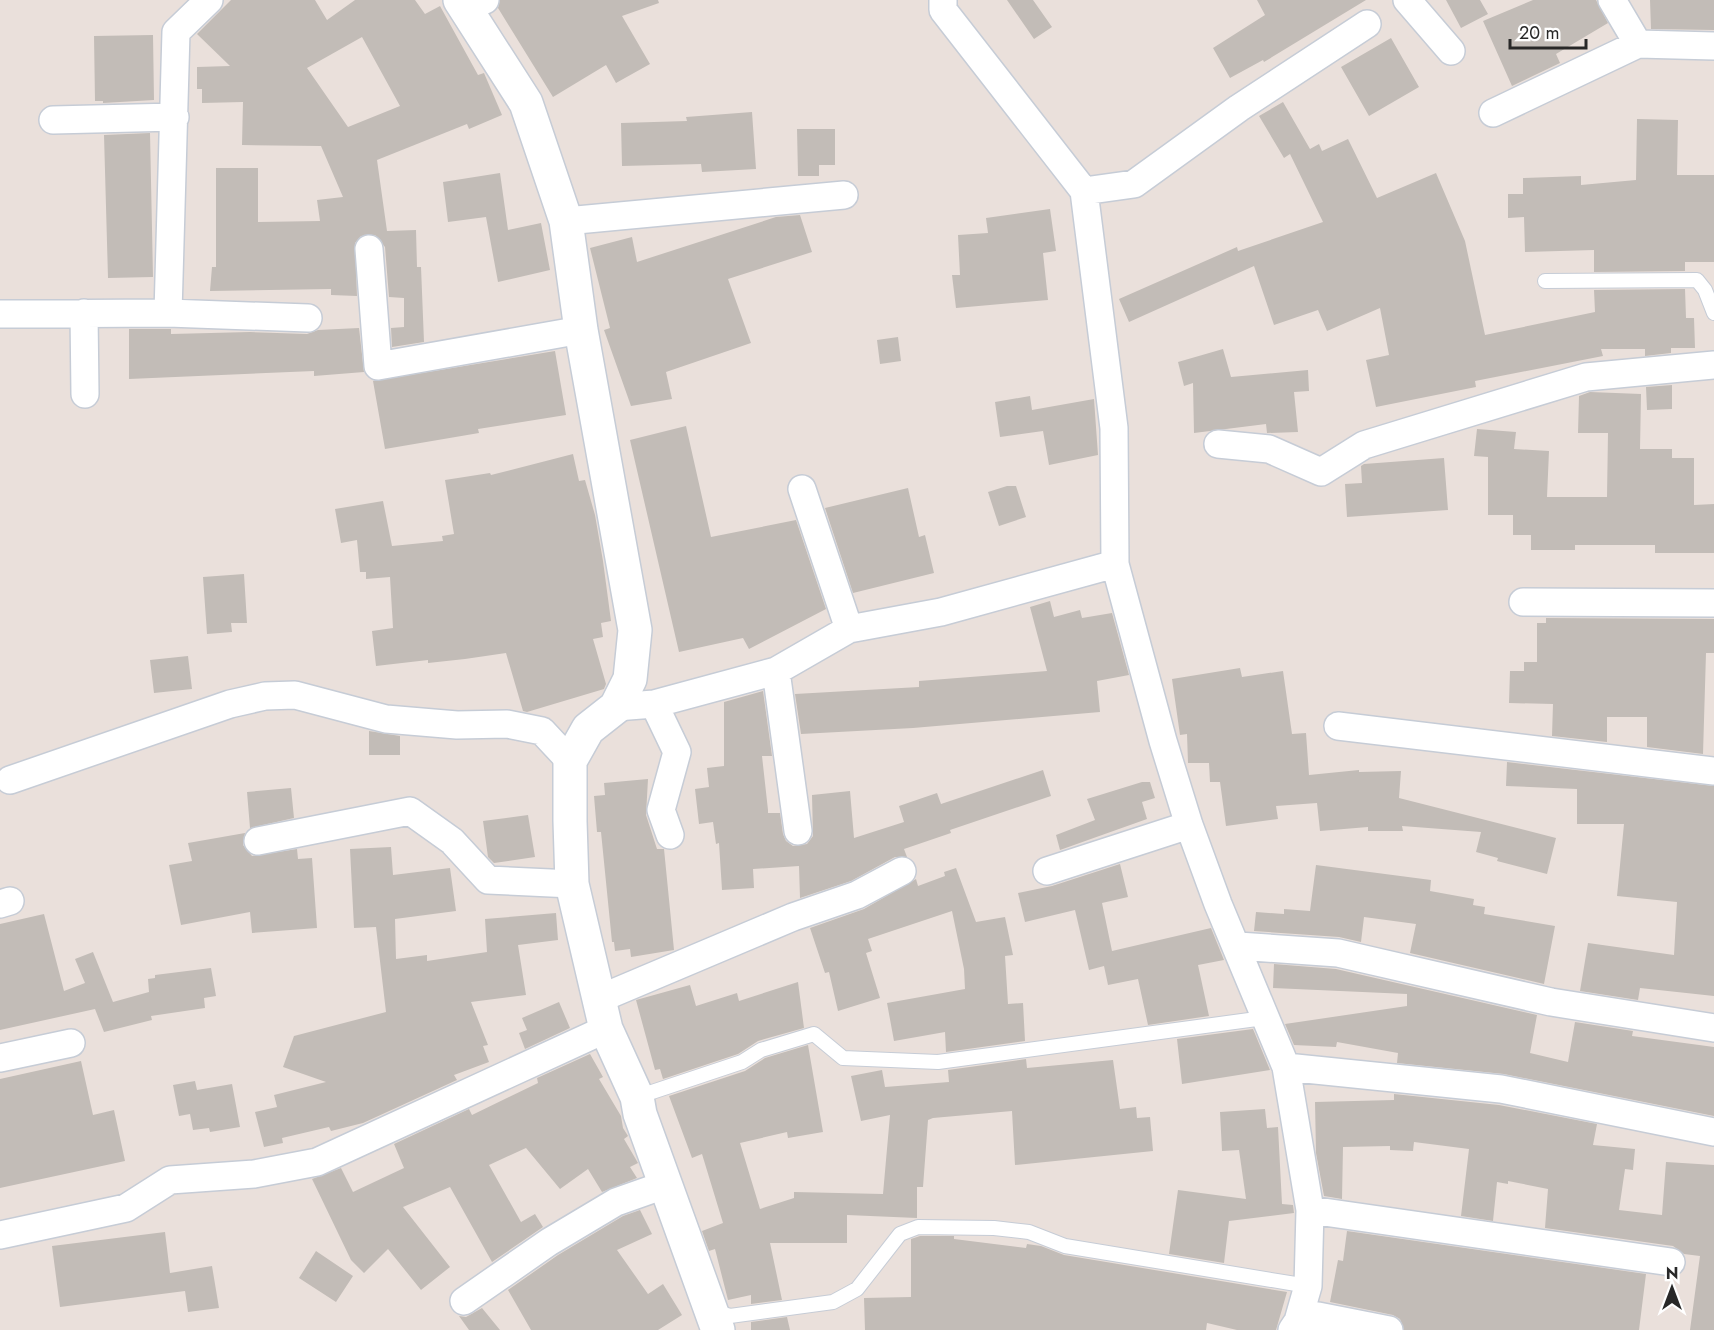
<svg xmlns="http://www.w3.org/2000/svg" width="1714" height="1330" viewBox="0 0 1714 1330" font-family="Jost,sans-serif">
<rect width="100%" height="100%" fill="#eae0db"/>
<path fill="#c2bcb7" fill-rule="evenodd" d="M231 0H315L327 20 355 0H415L425 14 440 6 478 75 484 73 502 115 469 129 467 124 377 160 387 231 416 230 417 267H421L424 342 392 347 391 328 404 327V298L389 297 385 247 375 235 361 236 355 243 357 296 331 295V289L210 291 212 267H216V168H258V222L320 221 317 200 343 197 321 146 242 145 243 102 202 103V89H197V67L230 66 197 34ZM362 37 400 106 348 127 307 68Z
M500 0H658L659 3 622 16 650 64 616 83 606 65 553 97 498 8Z
M1007 0H1033L1052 27 1034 39Z
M1257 0H1366L1264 62 1263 60 1230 78 1213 48 1265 15Z
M1446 0H1480L1488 14 1461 28Z
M1533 0H1596L1608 23 1556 54 1560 63 1512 86 1483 21Z
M1650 0H1714V30L1651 29Z
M153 35 154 100 103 103V101H95L94 36Z
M1391 38 1419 87 1369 116 1341 67Z
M1283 102 1310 149 1319 144 1322 151 1348 139 1377 198 1436 173 1465 241 1485 335 1595 312 1594 290 1685 289 1686 318H1694L1695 348H1671V353L1645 356V349H1601L1603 356 1475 381 1476 387 1376 407 1366 360 1389 355 1380 308 1327 331 1318 310 1274 325 1254 266 1129 322 1119 299 1237 247 1238 251 1323 222 1290 154 1284 158 1259 116Z
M752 112 756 169 702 172 701 164 622 166 621 123 687 121 686 117Z
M1637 119 1678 120 1677 175H1714V262H1685V271L1594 272V250L1525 252 1524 217 1508 218V194H1523V178L1581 176V185L1636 180Z
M797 129H835V165H819V176H798Z
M150 133 153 277 108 278 104 135Z
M500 173 508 230 541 223 550 270 498 282 486 217 448 222 443 182Z
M1050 209 1056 251 1043 253 1048 300 956 308 952 275H960L958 235 988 233 986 218Z
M800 215 812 252 728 279 751 343 666 372 672 399 631 406 604 330 610 328 590 248 632 237 637 262 776 217Z
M359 328 364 372 314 376V371L129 379V329H171V334L250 332 307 334 318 330Z
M898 337 901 361 880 364 877 340Z
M1223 349 1231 377 1308 370 1309 391 1294 392 1298 432 1267 433 1266 424 1194 433 1193 383 1184 386 1178 362Z
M555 351 566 415 478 429 479 433 385 449 373 381Z
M1672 385V409L1647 410 1646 387Z
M1590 392 1641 394 1640 449H1672V458H1694V505L1714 504V553H1655V545H1575V550H1531V535H1513V515H1488V457L1474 456 1477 429 1516 432 1514 449 1549 451 1547 497H1607L1608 433H1578L1579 396Z
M1030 396 1032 410 1094 399 1098 455 1049 465 1043 431 1000 437 995 402Z
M686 426 711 537 796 520 826 609 749 649 743 638 679 652 630 440Z
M573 454 579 481 585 480 595 515 603 561 611 621 601 623 603 637 593 639 606 684 604 689 527 712 523 711 506 653 465 659 428 663V660L376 666 372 631 393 628 390 577 366 579V572H360L357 540 341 543 335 509 383 501 392 546 443 541 442 536 454 534 445 480 490 473 491 475Z
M1444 458 1448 510 1347 517 1345 484 1362 483 1361 466 1364 464Z
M1007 486H1016L1026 517 999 526 988 492Z
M908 488 919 537 925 535 934 573 853 593 825 508Z
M244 574 247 623H231L232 632 207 634 203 577Z
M1050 601 1054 617 1080 610 1082 618 1112 613 1129 675 1097 681 1100 712 913 728 801 734 795 694 919 687V681L1047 671 1030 607Z
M1546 618 1714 619V653H1706L1703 754 1647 747V717H1607V742L1552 736 1553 704 1509 703 1510 671H1524V662H1537V623H1546Z
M188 656 192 689 154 693 150 660Z
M1240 668 1242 677 1283 671 1292 734 1306 733 1309 775 1359 770V772L1401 771 1399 798 1556 838 1547 874 1497 861 1498 858 1476 852 1481 832 1402 826 1403 831H1368V827L1320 831 1317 803 1276 806 1278 819 1226 826 1220 782H1210L1209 763H1188L1187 734 1180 735 1172 679Z
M763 691 772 756H762L768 810V813H780L783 834 786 841 793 846 807 844 813 836 812 795 850 791 854 838 904 822 899 806 937 793 941 804 1043 770 1051 796 950 830 951 833 904 849 907 857H895L851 881 800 898 799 866 753 869 754 888 722 890 719 843 716 844 713 822 699 824 695 789 709 787 707 768 724 766V702Z
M369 731 400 736V755H369Z
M1507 762 1714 786V996L1640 988 1638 1000 1580 991 1588 943 1674 955 1677 902 1617 896 1624 824H1577V789L1506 786Z
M648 779 646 815 657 849H664L674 950 631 957 630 949 615 951 614 942H612L601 832H597L594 796 605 795 604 783Z
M1142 782H1150L1155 798 1142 802 1147 819 1060 850 1056 835 1095 820 1087 799Z
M291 788 294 818 250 828 247 792Z
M528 815 535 857 494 863 488 857 483 821Z
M245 833 243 845 252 856 297 849 298 859 312 858 317 928 252 933 250 912 181 925 169 865 192 861 188 843Z
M391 847 393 875 450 868 456 911 395 919 396 959 427 955V961L487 952 485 919 556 913 558 940 518 945 526 995 471 1002 488 1045 483 1046 489 1062 454 1075 457 1080 363 1123 331 1131 329 1127 282 1138 283 1143 264 1147 255 1112 277 1107 274 1095 326 1082 283 1067 294 1036 386 1012 376 927 354 928 350 849Z
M1120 864 1128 897 1102 903 1112 951 1211 928 1224 960 1198 965 1209 1016 1148 1025 1138 979 1108 985 1104 966 1089 970 1075 910 1025 922 1018 893 1052 886Z
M1316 865 1431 880 1430 891 1474 899 1473 905 1485 907 1484 914 1555 926 1544 984 1410 953 1416 924 1364 917 1361 942 1339 937 1254 931 1256 912 1284 914V909L1310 911Z
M956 868 976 922 1005 917 1013 955 1005 956 1008 1004 1023 1003 1025 1041 946 1052 945 1032 894 1041 887 1003 965 989 964 969 952 911 868 939 872 951 866 953 880 998 838 1011 829 972 825 973 810 928 864 909 916 879 918 886 945 876 944 872Z
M44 914 64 991 85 983 75 959 93 952 113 1002 149 992 148 979 155 978V975L211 968 216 996 204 998 205 1008 151 1016 152 1020 104 1032 95 1009 0 1030V924Z
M1274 964 1336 969 1537 1015 1530 1053 1568 1062 1575 1022 1633 1031 1632 1036 1714 1047V1116L1504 1074 1397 1063 1398 1053 1337 1042 1336 1047 1294 1045 1285 1024 1407 1006V994L1273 988Z
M798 982 804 1028 758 1041 738 1054 663 1079 660 1069 655 1070 636 1000 690 985 696 1006 737 993 739 1001Z
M559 1002 570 1028 525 1049 519 1033 527 1030 522 1018Z
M1253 1029 1270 1070 1182 1084 1177 1039Z
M808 1045 823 1132 788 1138 787 1132 740 1143 760 1209 794 1198V1192L883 1194 890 1115 861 1121 851 1076 882 1070 885 1087 949 1082 948 1070 1026 1059 1027 1068 1113 1060 1120 1109 1136 1107 1137 1118 1150 1117 1153 1151 1015 1165 1012 1111 933 1118 928 1120 923 1187H917V1218L847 1215V1243H770L782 1300 751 1304V1295L728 1300 715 1249 709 1251 702 1231 723 1223 702 1154 692 1158 669 1096 745 1071 765 1058Z
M590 1054 603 1077 599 1079 621 1116 623 1128 628 1136 624 1139 638 1163 630 1167 637 1178 602 1192 588 1169 560 1189 526 1148 489 1165 521 1222 535 1214 543 1227 492 1262 450 1187 403 1207 450 1267 421 1290 388 1249 364 1273 351 1260 312 1179 341 1168 353 1192 404 1168 394 1144 469 1109 472 1115 538 1083 537 1078Z
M81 1061 93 1115 114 1110 125 1161 0 1188V1079Z
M195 1081 197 1090 232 1084 240 1127 210 1132 209 1128 193 1130 190 1114 179 1116 173 1085Z
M1394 1094 1499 1105 1597 1124 1593 1145 1635 1149 1633 1170 1625 1169 1619 1210 1662 1215 1666 1162 1714 1165V1330H1690L1700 1256 1684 1254 1673 1246 1545 1228 1548 1189 1508 1181V1184L1497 1182 1493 1221 1461 1216 1469 1149 1414 1142 1413 1151 1390 1150V1146L1343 1147 1342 1199 1324 1196 1316 1153 1315 1102 1394 1100Z
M1265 1109 1267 1128 1278 1127 1282 1204 1293 1205 1294 1213 1229 1221 1224 1263 1169 1254 1178 1190 1246 1199 1239 1150 1222 1151 1220 1112Z
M640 1210 652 1234 617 1250 648 1294 663 1284 682 1315 658 1330H531L508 1290 558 1255 623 1216Z
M1347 1231 1646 1274 1639 1330H1404L1400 1319 1393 1315 1330 1302 1338 1260 1343 1261Z
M165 1232 170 1273 212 1266 219 1308 188 1312 185 1291 60 1307 52 1246Z
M920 1236H954V1239L1026 1248 1027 1244 1041 1246 1064 1255 1287 1292 1276 1330H1237L1207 1323 1206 1330H865L864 1298 911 1297V1239Z
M316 1251 353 1276 336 1302 299 1278Z
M482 1308 500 1330H469L459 1316 466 1317Z
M787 1317 790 1330H751V1322Z"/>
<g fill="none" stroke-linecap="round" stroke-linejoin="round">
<g stroke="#c6ccd6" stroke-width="16">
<path id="lane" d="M1545 281 1697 280 1705 290 1714 313
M637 1097 742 1062 761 1050 814 1034 843 1058 938 1062 1264 1018
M713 1310 730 1316 833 1302 857 1289 900 1234 918 1227 994 1228 1029 1232 1065 1246 1308 1286"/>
</g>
<g stroke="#c6ccd6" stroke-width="30">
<path id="street" d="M943 0V10L1084 191 1114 428 1115 564 1163 741 1189 825 1218 904 1286 1067 1310 1210 1308 1286 1298 1321 1292 1330
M1407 0 1451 51
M1612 0 1638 44
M467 8 485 0
M1493 113 1638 44 1714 46
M53 120 175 117
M1084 191 1134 184 1239 108 1367 24
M566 221 844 195
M369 249 378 366 581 330
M84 313 85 394
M168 313 308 318
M0 314 168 313 176 32 209 0
M1218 444 1269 449 1321 472 1364 445 1586 377 1714 365
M802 489 849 629
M1523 602 1714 603
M776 671 798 831
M654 704 677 752 661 810 670 835
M616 707 654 704 776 671 849 629 941 612 1115 564
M1338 726 1714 771
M10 780 230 704 265 696 295 695 386 719 457 725 507 724 542 731 570 761
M258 841 410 811 452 841 488 880 572 884
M1047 871 1189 825
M0 904 10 901
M1238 946 1338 953 1551 1002 1714 1028
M599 999 793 917 857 895 902 871
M0 1058 71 1043
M1286 1067 1501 1089 1714 1132
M1310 1210 1671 1262
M0 1235 126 1208 170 1180 254 1174 317 1162 606 1029
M464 1301 549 1242 616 1202 667 1184
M1298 1321 1318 1316 1389 1330"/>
</g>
<g stroke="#c6ccd6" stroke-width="36">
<path id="secondary" d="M460 0 526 103 566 221 581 330 635 630 630 679 616 707 588 729 570 761V821L572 884 606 1029 637 1097 640 1114 718 1330"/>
</g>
<use href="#lane" stroke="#fff" stroke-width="14"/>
<use href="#street" stroke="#fff" stroke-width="27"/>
<use href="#secondary" stroke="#fff" stroke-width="33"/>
</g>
<g transform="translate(1672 1288)" stroke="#ffffff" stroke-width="4.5" paint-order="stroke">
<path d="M0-4.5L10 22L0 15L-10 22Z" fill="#282828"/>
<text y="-9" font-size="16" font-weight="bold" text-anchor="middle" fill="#282828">N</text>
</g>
<path d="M1510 39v9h76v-9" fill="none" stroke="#282828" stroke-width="3"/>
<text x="1519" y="39" font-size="18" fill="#282828" stroke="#ffffff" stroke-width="4.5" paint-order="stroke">20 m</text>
</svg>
